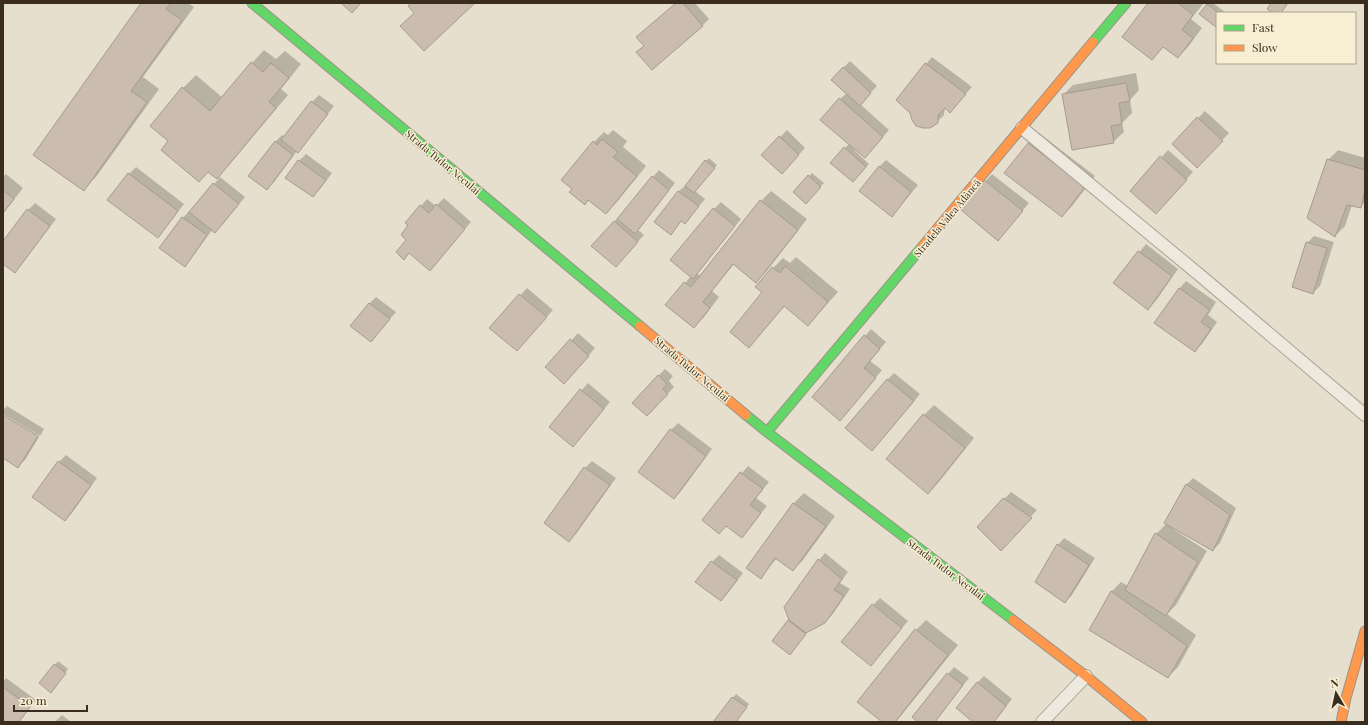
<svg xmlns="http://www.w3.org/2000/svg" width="1368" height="725" viewBox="0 0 1368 725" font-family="'Playfair Display',serif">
<rect width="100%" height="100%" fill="#e6dfce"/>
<path fill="#0003" d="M142 3H188L194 7 143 77 159 89 96 177 84 189Z
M676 3H695L709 19 702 26 644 46Z
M1149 3H1201L1203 4 1191 19 1202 28 1188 47 1178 57 1164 46 1152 59Z
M1209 3H1213L1226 13H1217V27L1207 4Z
M264 50 276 59 285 51 301 64 281 89 288 95 229 165 216 178 169 141 183 88 196 75 223 98 252 63Z
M932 57 972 87 950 111 945 107 944 115 937 122 926 64Z
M850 61 877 86 860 104 889 130 871 150 855 148 854 150 869 164 853 181 845 148 849 144 840 99 847 93 843 68Z
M1136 73 1139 90 1130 100 1132 113 1122 123 1124 132 1113 142 1063 95 1073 85Z
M319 95 334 106 304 145 297 151 274 182 267 189 250 176 276 141 282 135 285 137 312 102Z
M1205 111 1229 133 1203 160 1173 144Z
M613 130 627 141 623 147 646 166 616 203 606 213 589 199 585 203 594 142 604 132 608 135Z
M787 130 805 148 782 173 763 155Z
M1039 133 1095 176 1072 206 1062 216 1028 143Z
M1168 150 1193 172 1163 206 1131 190Z
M1338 150 1365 158V202L1360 207 1352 205 1345 226 1335 236 1328 160Z
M306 154 332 173 320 189 313 196 299 161Z
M709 158 717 165 695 191 705 199 685 223 682 220 670 233 656 221 679 191 686 185Z
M886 160 918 185 892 216 879 167Z
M136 167 184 204 158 237 129 174Z
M659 170 675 183 638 230 644 235 622 259 614 222Z
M812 173 824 183 806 202 794 192Z
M6 174 23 188 3 214V177Z
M992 174 1029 203 998 239 961 209Z
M220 177 245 197 222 225 212 230 191 259 184 266 183 218 189 211 191 212Z
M771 191 807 219 766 272 756 282 734 264 712 291 719 297 704 317 694 327 667 305 691 276 714 209 721 202 741 219 697 273 701 277 761 201Z
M444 198 471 222 436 263 410 252 404 258 408 239 421 206 427 199 436 206Z
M35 203 56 219 21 265 15 272 3 263V243L28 210Z
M1314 236 1334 242 1320 286 1313 293 1307 243Z
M1146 244 1178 269 1155 302 1148 308 1114 283Z
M796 257 838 292 808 325 785 306 749 346 764 292 773 268 783 258 790 263Z
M1186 281 1216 302 1208 315 1217 322 1202 344 1195 350 1156 323 1180 288Z
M527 288 553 310 523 343 491 328Z
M376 297 396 312 371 341 370 303Z
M871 329 886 342 870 361 882 370 846 413 865 336Z
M578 333 595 348 571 376 547 367Z
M665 369 673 376 669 381 674 387 654 408 658 376Z
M894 373 920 394 879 443 887 380Z
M588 383 610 402 573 446 550 427Z
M934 405 974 438 938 483 928 493 924 415Z
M7 406 44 429 40 436 3 414V410Z
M3 416 39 437 25 460 18 466 3 457Z
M678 423 712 449 681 491 674 498 639 472 671 430Z
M66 455 97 478 72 513 65 520 59 462Z
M592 461 616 478 576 534 569 540 585 468Z
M748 466 769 482 756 498 767 506 742 536 727 525 719 533 703 520Z
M1193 478 1236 508 1220 543 1213 550 1173 527V529L1207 551 1176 605 1167 614 1196 635 1178 667 1168 677 1111 592 1121 582 1128 586 1156 534 1167 523 1187 484Z
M1011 492 1037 510 1007 543 1004 499Z
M804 493 835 516 803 560 793 570 777 558 761 577 747 568 794 503Z
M1064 538 1095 558 1072 595 1065 602 1058 545Z
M825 553 848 572 840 583 850 589 832 615 824 623 807 631 793 650 773 641 790 620 819 560Z
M719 555 743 573 728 593 721 600 712 562Z
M880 598 908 621 871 665 873 605Z
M926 620 958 645 900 717 895 722H884L916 630Z
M58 661 68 669 54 688 55 665Z
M954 667 969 678 935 722H919L948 674Z
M984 676 1012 699 994 722H975L977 683Z
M6 678 36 700 19 722H3V682Z
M736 694 749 704 735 722H714Z
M62 715 71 722H55Z"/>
<path fill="#cabdaf" stroke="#a79b8d" d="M141 3H171L166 9 182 20 131 91 147 102 84 191 33 155Z
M341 3H361L352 13Z
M411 3H475L424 51 400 26 414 13 408 6Z
M676 3H683L703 26 652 70 636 52 644 46 636 37Z
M1148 3H1178L1193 15 1182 30 1193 38 1178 58 1163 47 1152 60 1122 37Z
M1271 3H1288L1281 13H1273L1267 9Z
M1207 4 1219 13H1217V28L1199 14Z
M251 62 263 72 271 63 289 78 269 102 276 108 217 179 208 172 199 182 161 150 168 141 150 126 182 87 210 111Z
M925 63 966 94 950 113 945 108 938 115V123L930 128H923L916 126 912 120 910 113 896 100Z
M843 67 871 93 860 106 831 80Z
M1126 83 1130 101 1119 103 1122 124 1111 126 1114 143 1072 150 1062 94Z
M839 98 883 137 865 158 820 120Z
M311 101 328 114 298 153 281 140Z
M1197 117 1223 141 1197 168 1172 144Z
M779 136 799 155 782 174 761 155Z
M602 139 618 152 613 157 637 176 606 214 588 200 585 205 569 192 572 189 561 180 593 141 597 145Z
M275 141 293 155 267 190 248 176Z
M1028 143 1085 187 1062 217 1004 173Z
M844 147 866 167 853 182 830 163Z
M1160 156 1187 180 1156 214 1130 191Z
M1327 159 1365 170V190L1361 208 1347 205 1335 237 1307 218Z
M298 160 326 180 313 197 285 178Z
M705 160 715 168 694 193 685 186Z
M879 166 911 192 892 217 859 191Z
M128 173 178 211 158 238 107 200Z
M808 175 821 187 806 204 793 192Z
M652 176 669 190 635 234 617 219Z
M984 180 1023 211 998 241 960 209Z
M213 183 239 204 215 233 189 212Z
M3 190 14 199 3 213Z
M678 191 699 206 685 224 681 221 671 235 654 222Z
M760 200 798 230 756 283 733 264 703 302 710 308 694 328 665 305 684 282 691 287Z
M436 204 465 229 430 271 409 253 404 260 396 252 406 240 401 235 408 225 405 223 420 205 429 213Z
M713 208 735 226 693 279 670 260Z
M27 209 50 226 15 273 3 264V241Z
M182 217 207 235 185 267 159 248Z
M614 221 638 242 616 267 591 246Z
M1306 242 1327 248 1313 294 1292 287Z
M1138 251 1172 276 1148 310 1113 283Z
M785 266 828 302 808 326 784 306 749 348 730 332 762 292 755 287 772 267 780 273Z
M1179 288 1210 310 1201 322 1211 329 1195 352 1154 323Z
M519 294 547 317 517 351 489 328Z
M369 303 390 319 371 342 350 326Z
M864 335 880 349 864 368 876 378 840 421 812 397Z
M570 339 589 356 564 384 545 367Z
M658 375 667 384 663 389 668 394 647 416 632 403Z
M887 379 914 401 872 451 845 428Z
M580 389 604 409 573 447 549 427Z
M923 414 965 448 928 494 886 459Z
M3 415 38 436 18 468 3 458Z
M670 429 706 456 674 499 638 472Z
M58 461 91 485 65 521 32 497Z
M584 467 610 485 569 542 544 523Z
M740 472 763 489 750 505 761 513 742 538 726 526 719 534 702 520Z
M1186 484 1230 515 1213 551 1164 523Z
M1003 498 1032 518 1001 551 977 527Z
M793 503 826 526 793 571 775 558 761 579 746 568Z
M1155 533 1198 562 1166 616 1125 590Z
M1057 544 1089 565 1065 603 1035 582Z
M818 559 842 579 834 590 844 596 825 623 806 633 789 620 784 607Z
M711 561 737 580 721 601 695 582Z
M1111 591 1187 646 1168 678 1089 630Z
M872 604 902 628 871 666 841 642Z
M788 620 806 634 790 655 772 641Z
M915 629 948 655 895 722H882L857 702Z
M54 664 66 673 51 693 39 683Z
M947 673 963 685 935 722H918L912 717Z
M977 682 1006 706 994 722H973L956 708Z
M3 687 30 707 19 722H3Z
M732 697 747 707 736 722H713Z"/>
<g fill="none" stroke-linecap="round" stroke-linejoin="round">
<g stroke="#aba497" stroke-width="14">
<path id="lane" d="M1022 128 1202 277 1365 415
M1042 722 1086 676"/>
</g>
<g stroke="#9b9386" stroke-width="11">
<path id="fast" d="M252 3 640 326
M1093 42 1126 3
M746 415 767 432 1013 620
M767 432 922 247"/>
</g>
<g stroke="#9b9386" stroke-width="11">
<path id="slow" d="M922 247 1093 42
M640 326 746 415
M1013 620 1086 676 1142 722
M1341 722 1346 698 1365 631"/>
</g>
<use href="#lane" stroke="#eee9df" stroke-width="12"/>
<use href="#fast" stroke="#63d668" stroke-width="9"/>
<use href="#slow" stroke="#ff974d" stroke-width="9"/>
</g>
<g text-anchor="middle" stroke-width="3" stroke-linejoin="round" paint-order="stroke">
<g font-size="10" fill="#3b2d1e" stroke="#f7eed3">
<text transform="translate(443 162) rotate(40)" y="4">Strada Tudor Neculai</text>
<text transform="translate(947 218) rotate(-50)" y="4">Stradela Valea Adâncă</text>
<text transform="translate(692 369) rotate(40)" y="4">Strada Tudor Neculai</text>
<text transform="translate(946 569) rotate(37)" y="4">Strada Tudor Neculai</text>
</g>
</g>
<rect width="1368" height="725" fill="none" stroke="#3b2d1e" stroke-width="8"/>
<rect x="1216" y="12" width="140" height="52" fill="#f7eed3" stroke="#aca18b"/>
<rect x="1224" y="25" width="20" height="6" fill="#63d668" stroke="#aca18b"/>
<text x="1252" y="32" font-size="12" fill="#3b2d1e">Fast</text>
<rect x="1224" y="45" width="20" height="6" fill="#ff974d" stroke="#aca18b"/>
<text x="1252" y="52" font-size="12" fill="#3b2d1e">Slow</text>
<g transform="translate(1336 693) rotate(351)" stroke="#f7eed3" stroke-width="3" paint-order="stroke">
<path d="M0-3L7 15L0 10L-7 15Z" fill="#3b2d1e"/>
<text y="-6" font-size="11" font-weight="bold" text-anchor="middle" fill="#3b2d1e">N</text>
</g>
<path d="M14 705v6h73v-6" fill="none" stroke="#3b2d1e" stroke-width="2"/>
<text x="20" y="705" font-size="12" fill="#3b2d1e" stroke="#f7eed3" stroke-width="3" paint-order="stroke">20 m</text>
</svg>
